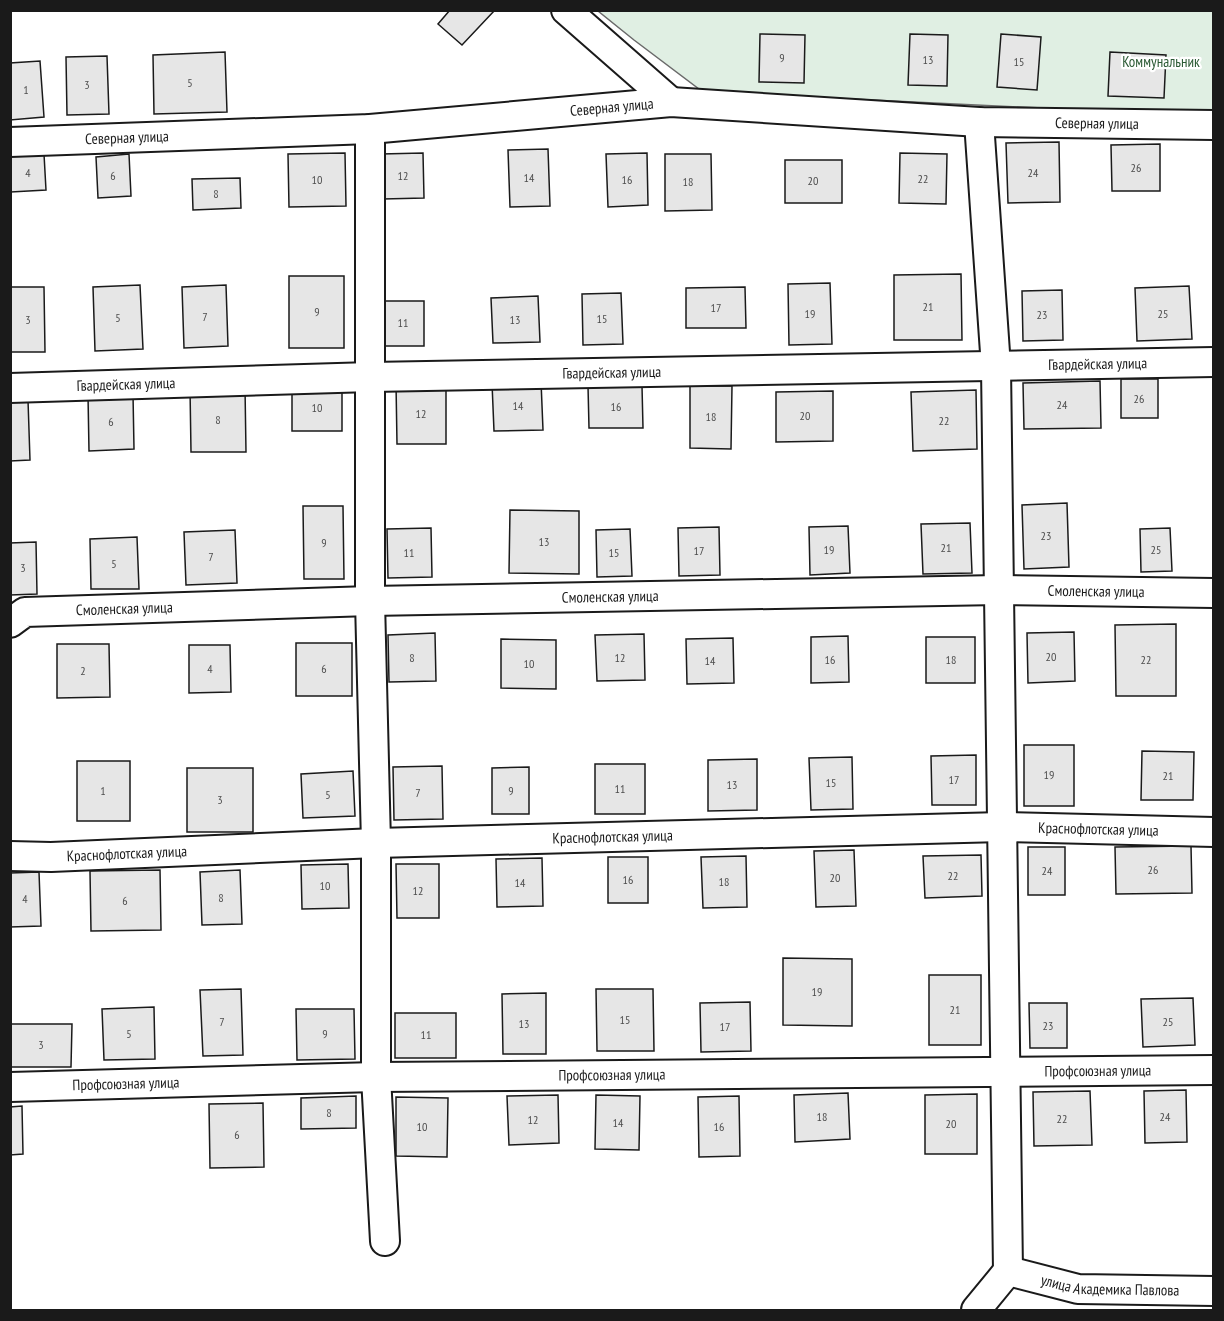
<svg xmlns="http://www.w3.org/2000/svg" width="1224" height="1321" viewBox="0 0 1224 1321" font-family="'PT Sans Narrow',sans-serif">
<rect width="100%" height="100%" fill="#fff"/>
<path fill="#e0efe3" stroke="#6a6a6a" stroke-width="1.5" d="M598 11H1213V114L1190 115 703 92 634 40Z"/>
<path fill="#e6e6e6" stroke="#1a1a1a" stroke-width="1.5" d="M450 10H493L494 11 462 45 438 24Z
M760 34 805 35 804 83 759 82Z
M910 34 948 35 947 86 908 85Z
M1001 34 1041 37 1037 90 997 87Z
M225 52 227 112 154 114 153 55Z
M1110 52 1166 55 1164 98 1108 96Z
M107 56 109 114 67 115 66 57Z
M40 61 44 117 10 120V63Z
M1059 142 1060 202 1008 203 1006 143Z
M1160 144V191H1112L1111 145Z
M548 149 550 206 510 207 508 150Z
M345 153 346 206 289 207 288 154Z
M423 153 424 198 383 199 381 154Z
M647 153 648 205 608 207 606 154Z
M900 153 947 154 946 204 899 203Z
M44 154 46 190 11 192 10 156Z
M129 154 131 196 98 198 96 157Z
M665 154H711L712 210 665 211Z
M785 160H842V203H785Z
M240 178 241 208 193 210 192 179Z
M961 274 962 340H894V275Z
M289 276H344V348H289Z
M830 283 832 344 789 345 788 284Z
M140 285 143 349 95 351 93 287Z
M226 285 228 346 184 348 182 287Z
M1189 286 1192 339 1137 341 1135 288Z
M10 287H44L45 352H10Z
M745 287 746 328H686V288Z
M1062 290 1063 340 1023 341 1022 291Z
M621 293 623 344 583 345 582 294Z
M538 296 540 342 493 343 491 298Z
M383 301H424V346H383Z
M1121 379H1158V418H1121Z
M541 381 543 430 494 431 492 383Z
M1100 381 1101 428 1024 429 1023 383Z
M396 383H446V444H397Z
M292 386H342V431H292Z
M588 386H642L643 428H589Z
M690 386H732L731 449 690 448Z
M245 387 246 452H191L190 388Z
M976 390 977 449 913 451 911 392Z
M833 391V441L776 442V392Z
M133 394 134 449 89 451 88 395Z
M28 400 30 460 10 461V401Z
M1067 503 1069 567 1024 569 1022 505Z
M303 506H343L344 579H304Z
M510 510 579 511V574L509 573Z
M970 523 972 573 923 574 921 524Z
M848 526 850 573 810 575 809 527Z
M719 527 720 575 679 576 678 528Z
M431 528 432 577 388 578 387 529Z
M1170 528 1172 571 1141 572 1140 529Z
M630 529 632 576 597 577 596 530Z
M235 530 237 583 186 585 184 532Z
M137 537 139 589H91L90 539Z
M36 542 37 594 10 595V543Z
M1176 624V696H1116L1115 625Z
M1074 632 1075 681 1028 683 1027 633Z
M435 633 436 681 389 682 388 635Z
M644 634 645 680 597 681 595 635Z
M848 636 849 682 811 683V637Z
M926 637H975V683H926Z
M733 638 734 683 687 684 686 639Z
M501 639 556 640V689L501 688Z
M296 643H352V696H296Z
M57 644H109L110 697 57 698Z
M189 645H230L231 692 189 693Z
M1024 745H1074V806H1024Z
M1142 751 1194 752 1193 800H1141Z
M976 755V805H932L931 756Z
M852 757 853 809 811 810 809 758Z
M757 759V810L708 811V760Z
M77 761H130V821H77Z
M595 764H645V814H595Z
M442 766 443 819 394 820 393 767Z
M529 767V814H492V768Z
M187 768H253V832H187Z
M353 771 355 816 303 818 301 774Z
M1191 846 1192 893 1116 894 1115 847Z
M1028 847H1065V895H1028Z
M854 850 856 906 816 907 814 851Z
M981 855 982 896 925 898 923 856Z
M746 856 747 907 703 908 701 857Z
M608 857H648V903H608Z
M542 858 543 906 497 907 496 859Z
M348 864 349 908 302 909 301 865Z
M396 864H439V918H397Z
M160 870 161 930 91 931 90 871Z
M240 870 242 924 202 925 200 872Z
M39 872 41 926 10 927V873Z
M783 958 852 959V1026L783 1025Z
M929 975H981V1045H929Z
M241 989 243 1055 203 1056 200 990Z
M596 989H653L654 1051H597Z
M546 993V1054H503L502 994Z
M1193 998 1195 1045 1143 1047 1141 999Z
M750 1002 751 1051 701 1052 700 1003Z
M1029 1003H1067V1048H1030Z
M154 1007 155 1059 104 1060 102 1009Z
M296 1009H354L355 1059 297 1060Z
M395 1013H456V1058H395Z
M10 1024H72L71 1067H10Z
M1186 1090 1187 1142 1145 1143 1144 1091Z
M1090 1091 1092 1145 1034 1146 1033 1092Z
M848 1093 850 1139 795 1142 794 1095Z
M977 1094V1154H925V1095Z
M558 1095 559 1143 509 1145 507 1096Z
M596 1095 640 1096 639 1150 595 1149Z
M356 1096V1128L301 1129V1098Z
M739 1096 740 1156 699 1157 698 1097Z
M396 1097 448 1098 447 1157 396 1156Z
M263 1103 264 1167 210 1168 209 1104Z
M22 1106 23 1154 10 1155V1107Z"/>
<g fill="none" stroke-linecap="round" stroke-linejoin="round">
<g stroke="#1a1a1a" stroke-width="32">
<g id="street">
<path d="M566 10 671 102"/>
<path d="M979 122 996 367 1008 1271"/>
<path d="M370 129V601L376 843V1077L385 1241"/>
<path id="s1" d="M10 142 370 129 671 102 979 122 1214 125"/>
<path id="s2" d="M10 388 371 377 1214 362"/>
<path id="s3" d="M10 623 25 612 370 601 999 590 1214 593"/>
<path id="s4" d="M10 856 51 857 376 843 1002 827 1214 832"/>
<path id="s5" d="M10 1087 376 1077 1214 1070"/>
<path id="s6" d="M1008 1271 1078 1289 1214 1291"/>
<path d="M976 1310 1008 1271"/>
</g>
</g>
<use href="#street" stroke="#fff" stroke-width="28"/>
</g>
<g text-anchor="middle" stroke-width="4.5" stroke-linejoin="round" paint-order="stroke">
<g font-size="12" fill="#4d4d4d">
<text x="782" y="62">9</text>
<text x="928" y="64">13</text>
<text x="1019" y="66">15</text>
<text x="190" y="87">5</text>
<text x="87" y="89">3</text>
<text x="26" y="94">1</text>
<text x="1136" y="172">26</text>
<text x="28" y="177">4</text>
<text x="1033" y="177">24</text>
<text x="113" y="180">6</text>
<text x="403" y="180">12</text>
<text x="529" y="182">14</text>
<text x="923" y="183">22</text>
<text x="317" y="184">10</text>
<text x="627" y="184">16</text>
<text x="813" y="185">20</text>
<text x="688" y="186">18</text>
<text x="216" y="198">8</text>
<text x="928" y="311">21</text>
<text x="716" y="312">17</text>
<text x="317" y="316">9</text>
<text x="810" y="318">19</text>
<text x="1163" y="318">25</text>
<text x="1042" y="319">23</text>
<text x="205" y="321">7</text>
<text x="118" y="322">5</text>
<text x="602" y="323">15</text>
<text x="28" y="324">3</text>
<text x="515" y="324">13</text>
<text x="403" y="327">11</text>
<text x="1139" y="403">26</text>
<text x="1062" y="409">24</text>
<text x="518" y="410">14</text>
<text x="616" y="411">16</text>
<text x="317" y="412">10</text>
<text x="421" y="418">12</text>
<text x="805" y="420">20</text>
<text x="711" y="421">18</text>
<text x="218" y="424">8</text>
<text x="944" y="425">22</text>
<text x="111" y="426">6</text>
<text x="1046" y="540">23</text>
<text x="544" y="546">13</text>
<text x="324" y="547">9</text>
<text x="946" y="552">21</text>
<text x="829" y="554">19</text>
<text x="1156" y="554">25</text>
<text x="699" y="555">17</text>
<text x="409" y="557">11</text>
<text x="614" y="557">15</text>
<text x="211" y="561">7</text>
<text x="114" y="568">5</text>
<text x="23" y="572">3</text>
<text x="1051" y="661">20</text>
<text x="412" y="662">8</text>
<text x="620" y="662">12</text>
<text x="830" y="664">16</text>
<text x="951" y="664">18</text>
<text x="1146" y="664">22</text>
<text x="710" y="665">14</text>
<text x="529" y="668">10</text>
<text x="210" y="673">4</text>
<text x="324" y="673">6</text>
<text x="83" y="675">2</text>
<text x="1049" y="779">19</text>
<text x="1168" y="780">21</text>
<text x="954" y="784">17</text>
<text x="831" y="787">15</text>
<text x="732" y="789">13</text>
<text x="620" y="793">11</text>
<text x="103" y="795">1</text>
<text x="511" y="795">9</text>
<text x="418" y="797">7</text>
<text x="328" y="799">5</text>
<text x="220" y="804">3</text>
<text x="1153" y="874">26</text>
<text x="1047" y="875">24</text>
<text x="953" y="880">22</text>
<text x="835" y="882">20</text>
<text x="628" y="884">16</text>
<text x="724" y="886">18</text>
<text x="520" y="887">14</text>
<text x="325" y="890">10</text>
<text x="418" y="895">12</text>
<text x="221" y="902">8</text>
<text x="25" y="903">4</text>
<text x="125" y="905">6</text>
<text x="817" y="996">19</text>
<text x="955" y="1014">21</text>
<text x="625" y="1024">15</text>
<text x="222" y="1026">7</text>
<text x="1168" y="1026">25</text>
<text x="524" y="1028">13</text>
<text x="1048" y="1030">23</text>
<text x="725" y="1031">17</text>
<text x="129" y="1038">5</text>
<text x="325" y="1038">9</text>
<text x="426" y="1039">11</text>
<text x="41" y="1049">3</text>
<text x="329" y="1117">8</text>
<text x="822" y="1121">18</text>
<text x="1165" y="1121">24</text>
<text x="1062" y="1123">22</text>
<text x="533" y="1124">12</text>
<text x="618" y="1127">14</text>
<text x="951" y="1128">20</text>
<text x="422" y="1131">10</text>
<text x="719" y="1131">16</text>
<text x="237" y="1139">6</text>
</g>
<g font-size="15" fill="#2b5a34" stroke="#fff">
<text x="1161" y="67">Коммунальник</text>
</g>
<g font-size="15" fill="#1a1a1a" stroke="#fff">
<text dy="5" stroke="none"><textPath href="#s1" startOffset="603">Северная улица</textPath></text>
<text dy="5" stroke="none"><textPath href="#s1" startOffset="1089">Северная улица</textPath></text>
<text dy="5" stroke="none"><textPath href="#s1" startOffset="117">Северная улица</textPath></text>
<text dy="5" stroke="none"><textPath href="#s2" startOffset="1088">Гвардейская улица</textPath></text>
<text dy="5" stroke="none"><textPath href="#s2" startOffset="602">Гвардейская улица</textPath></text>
<text dy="5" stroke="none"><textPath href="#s2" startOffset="116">Гвардейская улица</textPath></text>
<text dy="5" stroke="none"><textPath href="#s3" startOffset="1090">Смоленская улица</textPath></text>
<text dy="5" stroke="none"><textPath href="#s3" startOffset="604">Смоленская улица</textPath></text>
<text dy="5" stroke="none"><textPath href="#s3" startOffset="118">Смоленская улица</textPath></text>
<text dy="5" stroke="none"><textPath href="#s4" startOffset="1089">Краснофлотская улица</textPath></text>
<text dy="5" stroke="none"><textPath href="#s4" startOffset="603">Краснофлотская улица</textPath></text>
<text dy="5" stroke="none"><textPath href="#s4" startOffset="117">Краснофлотская улица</textPath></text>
<text dy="5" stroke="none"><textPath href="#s5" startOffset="1088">Профсоюзная улица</textPath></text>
<text dy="5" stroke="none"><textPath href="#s5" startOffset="602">Профсоюзная улица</textPath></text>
<text dy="5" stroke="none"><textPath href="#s5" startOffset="116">Профсоюзная улица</textPath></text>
<text dy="5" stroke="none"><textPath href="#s6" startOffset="104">улица Академика Павлова</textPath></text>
</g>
</g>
<rect width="1224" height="1321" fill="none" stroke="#1a1a1a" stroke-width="24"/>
</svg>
